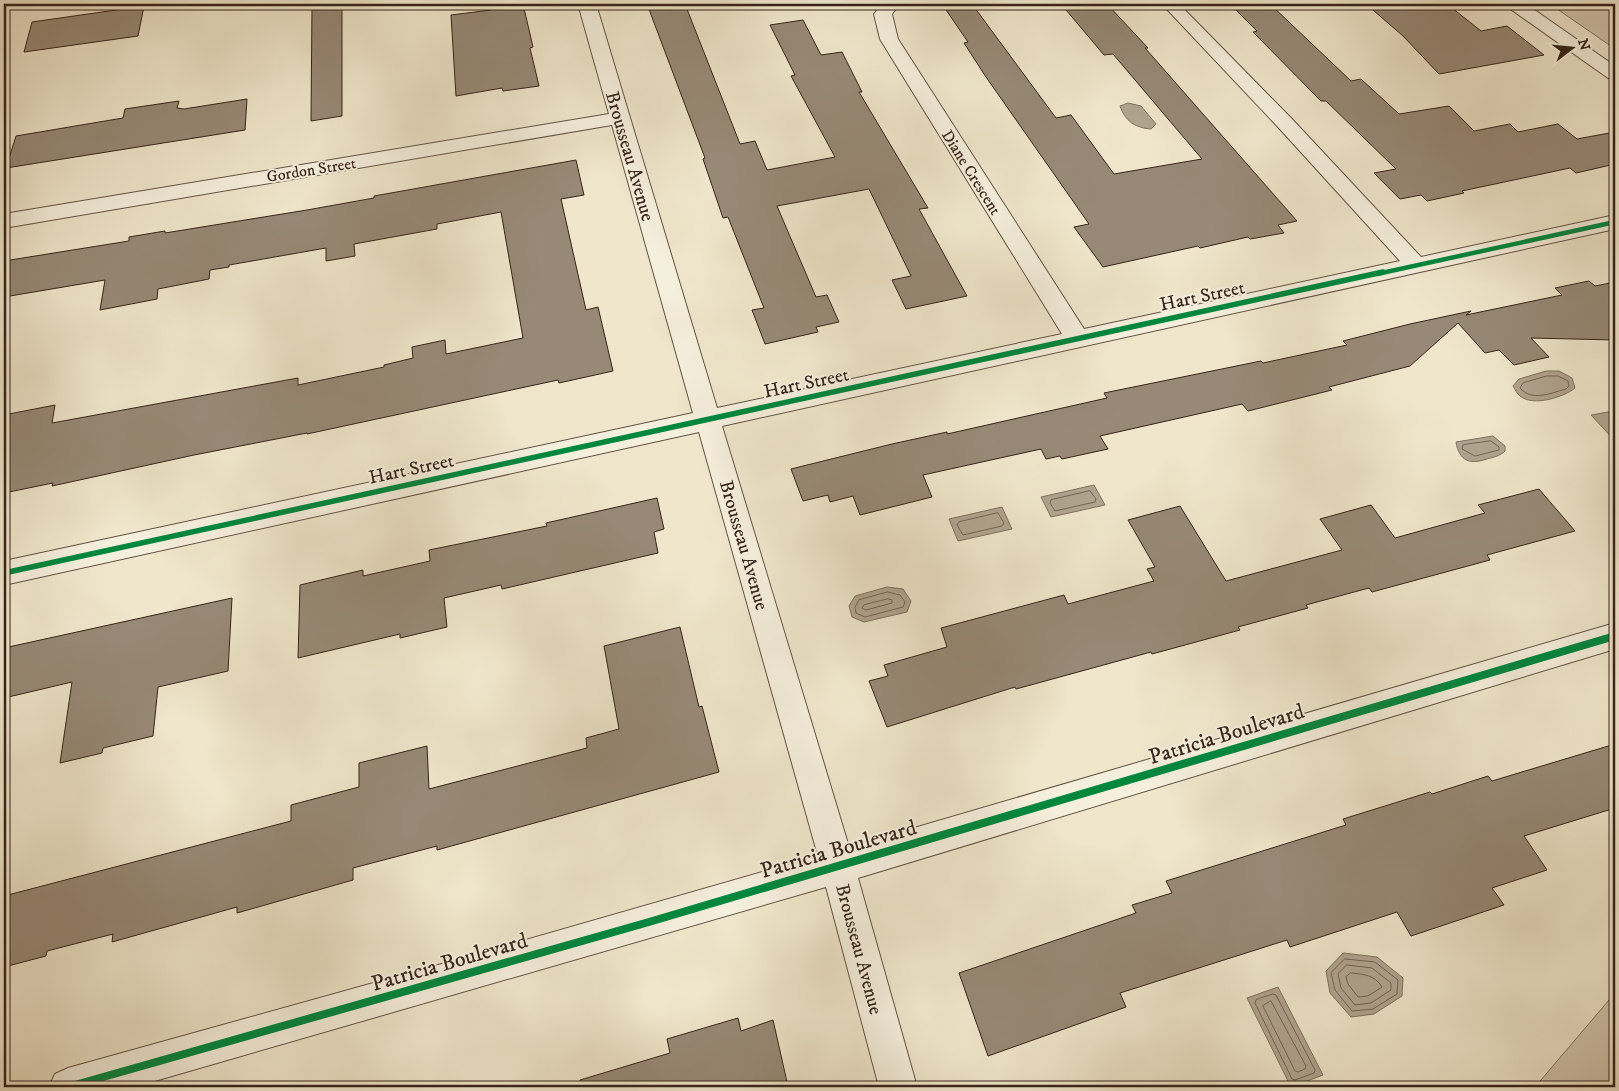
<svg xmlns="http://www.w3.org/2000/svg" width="1619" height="1091" viewBox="0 0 1619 1091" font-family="'IM FELL DW Pica',serif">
<rect width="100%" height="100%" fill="#efe6cb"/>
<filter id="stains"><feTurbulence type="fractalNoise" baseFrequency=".004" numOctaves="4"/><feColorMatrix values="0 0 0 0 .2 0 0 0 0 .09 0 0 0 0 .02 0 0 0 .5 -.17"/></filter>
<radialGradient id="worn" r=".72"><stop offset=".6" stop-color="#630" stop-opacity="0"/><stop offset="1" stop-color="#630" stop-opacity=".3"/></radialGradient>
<path fill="#d0c5ad" stroke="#847464" d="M1550 4H1615V49Z
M1615 993V1087H1535Z"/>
<path fill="#b0a48f" stroke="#807160" d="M1128 103 1141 106 1156 124 1151 129C1135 128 1125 121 1120 106Z
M1546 371H1559L1572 378 1575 388C1564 397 1533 407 1520 396 1517 394 1515 389 1513 386L1519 379Z
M1614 411 1615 412V441L1591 415Z
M1493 436 1505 446V451C1500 456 1494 457 1487 459 1470 465 1459 461 1456 442Z
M1094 485 1105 505 1051 517 1041 497Z
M1002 507 1012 529 958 541 949 519Z
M887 587 903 589 911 601 907 612 864 622 852 617 849 606 855 596Z
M1343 953 1377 957 1403 978 1402 996 1374 1014 1351 1017 1330 993 1326 971Z
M1278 987 1323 1075 1291 1087 1247 998Z"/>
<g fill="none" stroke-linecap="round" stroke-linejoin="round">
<path stroke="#746454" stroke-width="1" d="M1547 376H1558L1568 381 1569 386 1566 389C1551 393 1532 402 1520 388L1523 383Z
M1491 441 1499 447V450L1475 456 1462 449 1463 445Z
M1090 491 1096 499 1095 502 1055 511 1050 503 1051 500Z
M998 513 1004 523 1002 526 963 535 957 525 959 522Z
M888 592 900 595 905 602 903 607 865 617 856 613 855 607 859 600Z
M888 599 892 600V603L866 610 862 608 864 605Z
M1345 959 1375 962 1398 980 1397 994 1373 1009 1352 1011 1335 990 1331 973Z
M1347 965 1372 968 1391 983V990L1371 1003 1355 1005 1341 988 1338 974Z
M1351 973C1363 974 1375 975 1382 987L1368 996 1358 997 1348 984 1346 977Z
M1273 994 1276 995 1315 1070 1314 1073 1295 1080 1292 1079 1255 1003 1256 1000Z
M1271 1001 1306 1066 1305 1069 1298 1072 1295 1071 1263 1006Z"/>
</g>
<path fill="#978976" stroke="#37241a" d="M312 4H342V116L311 121Z
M490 4H523L533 47 530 48 539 86 503 91 502 88 456 96 451 15 491 10Z
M647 4H685L740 144 755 141 767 170 835 157 791 76 795 75 770 25 803 20 821 55 842 52 862 92H859L928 208 919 209 967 296 906 309 892 280 911 276 869 189 777 206 816 297 827 295 839 322 816 327 818 332 765 344 752 310 764 308 728 217 723 218 703 159 705 158Z
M942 4H972L1056 118 1071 115 1114 174 1202 159 1113 54 1104 55 1061 4H1107L1148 48H1145L1297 221 1278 225 1284 233 1250 239 1248 237 1200 248 1198 246 1103 267 1074 227 1089 224 986 77 964 43 968 42Z
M1270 4 1351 81 1361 79 1399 114 1449 106 1474 131 1510 124 1518 132 1558 124 1577 139 1615 132V164L1576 173 1570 168 1462 191 1464 193 1427 201 1421 195 1400 199 1374 173 1396 169 1326 101H1321L1253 32 1257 31 1235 9Z
M1366 4H1447L1481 31 1507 26 1544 55 1439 74 1403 36Z
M144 6 138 36 24 52 32 22Z
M247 99 245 130 6 168 16 136 123 118 125 109 179 101 177 108 184 109Z
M576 160 584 195 561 199 586 310 598 307 613 371 559 383 558 380 307 434V433L194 455 52 486 53 483 4 493V415L55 405 52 423 298 378V385L384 367V365L413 358 412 347 445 340 446 354 523 338 501 212 437 224V229L354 244 355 256 326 261V248L229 265V267L210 270 209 279 158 289 157 299 100 310 105 280 4 297V261L129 241V237L165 231V233L307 210 374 198V196Z
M1589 281 1595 286 1615 282V340L1531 338 1549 357 1514 365 1499 350 1485 353 1458 323 1410 366 1329 387 1332 390 1248 411 1242 404 1100 436 1108 449 1062 459 1060 456 1046 459 1041 449 923 475 932 497 860 515 853 496 830 502 828 495 803 501 791 469 892 444 947 432V434L1107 398 1104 393 1261 361 1263 363 1347 345 1343 341 1410 324 1471 311 1466 315 1562 295 1555 288Z
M1539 489 1575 531 1487 555 1490 560 1372 592 1369 588 1306 605 1308 608 1238 627 1240 630 1152 654 1151 652 1016 689 1015 687 887 727 869 681 888 676 884 665 947 647 941 628 1064 595 1068 604 1154 581 1147 569 1155 567 1128 520 1180 506 1226 581 1342 550 1320 519 1371 505 1395 538 1485 513 1478 505Z
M657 498 664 529 654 532 658 553 502 589 501 585 444 598 447 627 400 638V634L298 658 300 585 363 570V576L430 561 429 550 547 526 546 523Z
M232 598 228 671 158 687 153 736 103 748 102 753 60 763 72 682 4 698V648Z
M680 627 699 707 702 706 719 772 437 850V846L353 868V880L237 913V907L112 942 113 934 47 951 46 956 4 967V896L291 821V805L359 787V763L427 746 429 789 587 748 586 738 619 729 604 646Z
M1615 744V808L1524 836 1547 870 1492 888 1504 905 1411 936 1397 912 1290 947 1287 940 1120 993 1126 1007 988 1056 959 973 1136 913 1132 905 1172 893 1166 881 1346 825 1343 819 1430 792 1432 794 1488 776 1492 781Z
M738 1018 741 1031 773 1020 787 1082 771 1087H581L580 1080 670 1053 667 1039Z"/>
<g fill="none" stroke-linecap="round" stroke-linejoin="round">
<g stroke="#655446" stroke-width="2">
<path id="minor" d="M578 4H596L717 408 1062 334 880 39 874 14 882 4H900L892 14 898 39 1084 329 1400 261 1278 127 1162 4H1179L1292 119 1421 257 1615 215V229L722 426 849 847 1615 623V649L858 878 917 1087H879L826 887 134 1087H49L55 1074 68 1068 456 960 818 856 699 432 4 585V561L693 413 612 125 4 228V214L609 114Z
M1507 4H1526L1615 66V80L1608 78 1509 8Z"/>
</g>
<use href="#minor" fill="#f5efdd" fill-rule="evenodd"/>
<g stroke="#f5efdd" stroke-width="7">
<path id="cycleway-far2" d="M1377 274 1615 222"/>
</g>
<g stroke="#f5efdd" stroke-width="9">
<path id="cycleway-far1" d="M4 573 1383 272"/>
</g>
<g stroke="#f5efdd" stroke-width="11">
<path id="cycleway" d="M68 1087 649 922 1615 636"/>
</g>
<use href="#cycleway-far2" stroke="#00873e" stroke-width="4.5"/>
<use href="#cycleway-far1" stroke="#00873e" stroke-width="5.5"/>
<use href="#cycleway" stroke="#00873e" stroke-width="8"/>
</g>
<g text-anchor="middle" stroke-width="4" stroke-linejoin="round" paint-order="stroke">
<g font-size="16" fill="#37241a" stroke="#f5efdd">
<text transform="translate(311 169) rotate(-9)" y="6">Gordon Street</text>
<text transform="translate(972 172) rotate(58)" y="6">Diane Crescent</text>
</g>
<g font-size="19" fill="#37241a" stroke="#f5efdd">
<text transform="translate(631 156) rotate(74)" y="7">Brousseau Avenue</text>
<text transform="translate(1202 295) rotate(-12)" y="7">Hart Street</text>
<text transform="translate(806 382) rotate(-12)" y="7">Hart Street</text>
<text transform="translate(411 468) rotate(-12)" y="7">Hart Street</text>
<text transform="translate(745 545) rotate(74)" y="7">Brousseau Avenue</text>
<text transform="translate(860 949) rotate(75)" y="7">Brousseau Avenue</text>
</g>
<g font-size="22" fill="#37241a" stroke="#f5efdd">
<text transform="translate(1226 733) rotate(-17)" y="8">Patricia Boulevard</text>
<text transform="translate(838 848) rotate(-16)" y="8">Patricia Boulevard</text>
<text transform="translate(449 961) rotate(-16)" y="8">Patricia Boulevard</text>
</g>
</g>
<rect width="1619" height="1091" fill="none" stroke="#efe6cb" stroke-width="20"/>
<rect x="5" y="5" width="1609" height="1081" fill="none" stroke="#37241a" stroke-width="2.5"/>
<rect x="10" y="10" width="1599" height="1071" fill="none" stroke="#37241a"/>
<g transform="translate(1572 48) rotate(74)" stroke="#f5efdd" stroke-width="4" paint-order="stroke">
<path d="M0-4L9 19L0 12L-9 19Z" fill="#37241a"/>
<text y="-8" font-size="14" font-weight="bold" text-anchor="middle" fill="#37241a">N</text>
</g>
<rect width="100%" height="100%" filter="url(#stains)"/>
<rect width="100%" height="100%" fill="url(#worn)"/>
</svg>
